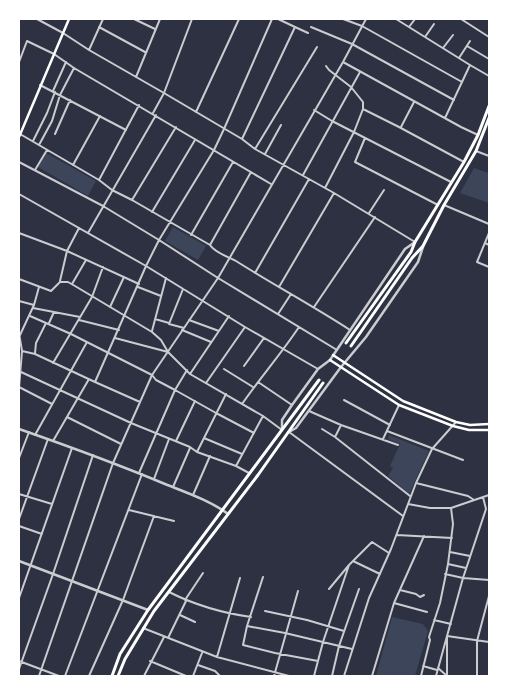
<svg xmlns="http://www.w3.org/2000/svg" width="508" height="695" viewBox="0 0 508 695" font-family="Arial,sans-serif">
<rect width="100%" height="100%" fill="#2d3142"/>
<path fill="#3c4559" d="M46 153 96 181 88 196 38 167Z
M474 168 489 173V203L460 193Z
M173 227 206 246 198 260 165 241Z
M389 435 429 451 409 494 388 476 393 468 390 466 400 444 388 439Z
M392 617 423 624 428 631 415 676H376Z"/>
<g fill="none" stroke-linecap="round" stroke-linejoin="round">
<path stroke="#caccd0" stroke-width="2" d="M37 19 63 33 89 50 164 93 242 139 255 149 334 193 415 242
M134 19 155 29
M343 19 362 26 462 82 470 65 489 76
M396 19 470 65
M461 19 489 37
M99 27 145 52
M295 27 308 33
M311 27 352 44 454 100
M409 27 415 19
M425 37 434 24
M467 46 489 59
M443 48 453 35
M89 50 103 19
M459 58 470 41
M19 62 27 41 54 54 74 68 271 184
M343 62 461 127 478 135
M326 66 329 70 351 87 363 102V109
M136 77 160 19
M40 85 126 130
M53 91 66 62
M314 110 332 121 451 182
M196 112 239 19
M153 113 164 93 192 19
M445 118 462 82
M401 127 414 102
M20 134 99 180 112 190 132 200 210 245C215 253 229 257 236 261 274 285 313 306 350 330
M55 134 70 100
M365 138 355 162 438 205
M242 139 295 27 278 19
M33 141 47 113 55 92
M39 145 52 121 60 95 74 68
M255 149 317 47
M476 151 489 156
M265 154 281 125
M19 162 103 206 159 240 218 278 337 350
M73 165 100 116
M35 170 47 150
M303 175 360 72
M99 180 139 105
M325 188 354 132 363 109 399 127 464 162
M19 194 146 266 245 327 318 369
M132 200 176 127
M444 205 489 224
M152 212 195 140
M369 213 384 190
M19 233 67 251 139 284
M88 233 156 115
M489 233 477 262 489 267
M191 235 233 162
M485 243 489 245
M210 245 251 172
M255 273 309 179
M19 279 51 291 60 282H68L75 286 152 332 161 340 168 352 190 374 263 416 282 430
M60 281 67 251 79 228
M72 284 86 260
M138 287 161 296
M279 287 334 193
M183 289 169 324 184 328
M19 301 34 305
M110 307 124 277
M314 307 375 217
M33 308 80 317
M278 314 291 294
M30 316 71 334 152 375 156 380 175 390 139 473
M155 319 169 323
M79 320 119 330
M189 320 219 331
M49 323 54 312
M182 330 211 342
M152 331 166 278
M19 333 22 351 19 388
M20 335 34 305 39 287
M115 338 168 352
M22 351 35 354 95 382 146 266 159 240 214 150 224 129 272 19
M35 353 36 343 46 323
M53 363 92 297 103 267
M244 366 264 338
M224 369 253 387
M187 370 175 390 216 413 254 433
M21 372 131 423 190 447 197 452 236 466 249 473
M190 374 229 316
M95 382 140 402
M258 382 292 405
M206 383 245 327
M19 387 52 404
M344 400 390 425
M242 404C260 378 281 354 299 327
M309 411 341 425 335 437 410 496
M67 417 121 444
M341 425 398 445
M322 429 335 437
M387 431 463 460
M289 432 403 516
M35 435 87 342
M204 438 242 454
M383 439 399 405
M53 441 89 379
M176 441 195 401
M197 452 226 394
M19 458 29 432
M236 466 263 416
M154 479 169 439
M416 483 468 496 474 500
M173 487 190 448
M19 494 52 504
M193 495 210 456
M408 504 430 508H451L489 495
M129 510 174 521
M19 519 48 439
M19 526 42 534
M397 535 452 538
M450 552 470 556
M353 561 380 574
M448 564 466 568
M445 574 463 578 489 580
M263 577 247 626 243 645 275 653 318 661
M329 589 349 565 372 542 389 553
M400 590 416 594 420 597 424 595
M169 592C195 605 222 613 251 617
M19 598 72 448
M185 600 203 573
M394 603 427 612
M265 611 307 620 344 631
M180 615 195 622
M434 620 451 624
M247 626 285 633 352 649
M143 628 217 657 289 676
M168 638 186 601
M217 657 240 578
M19 661 59 676
M150 661 186 676
M198 665 215 671 220 676
M423 666 437 670
M438 668 447 676
M19 669 53 574 93 455
M39 676 113 463 152 375 218 278 343 62 366 19
M65 676 142 474
M89 676 123 600 154 516
M144 676 164 637
M193 676 202 653
M274 676 298 591
M314 676 323 642 349 565
M332 676 339 646 359 589
M344 676 369 598 391 549 416 483 432 449 456 422
M372 676 394 603 424 536
M421 676 430 640 429 637 440 603 448 564 453 524 451 508
M436 676 463 578 486 509 483 497
M447 676V636L489 642
M477 676V641L489 596
M485 676H489"/>
<path stroke="#caccd0" stroke-width="2.5" d="M19 429C68 446 117 464 165 484 185 492 211 501 228 514
M282 429V420L292 405 318 369 330 360 405 249 415 242
M289 432 296 428 341 367 366 337 418 262 423 247
M19 561 148 610"/>
<path stroke="#fff" stroke-width="2.5" d="M19 137 69 19
M333 355 403 401 456 422 470 425 489 424
M330 360 399 405 453 426 469 430H489"/>
<path stroke="#fff" stroke-width="3" d="M346 343 411 252 415 242 464 162 478 135 489 106
M351 346 412 258 423 246 444 205 476 151 489 118
M112 676 120 654 148 610 319 380
M118 676 125 659 154 611 258 475 323 383"/>
</g>
<rect width="508" height="695" fill="none" stroke="#ffffff" stroke-width="40"/>
</svg>
